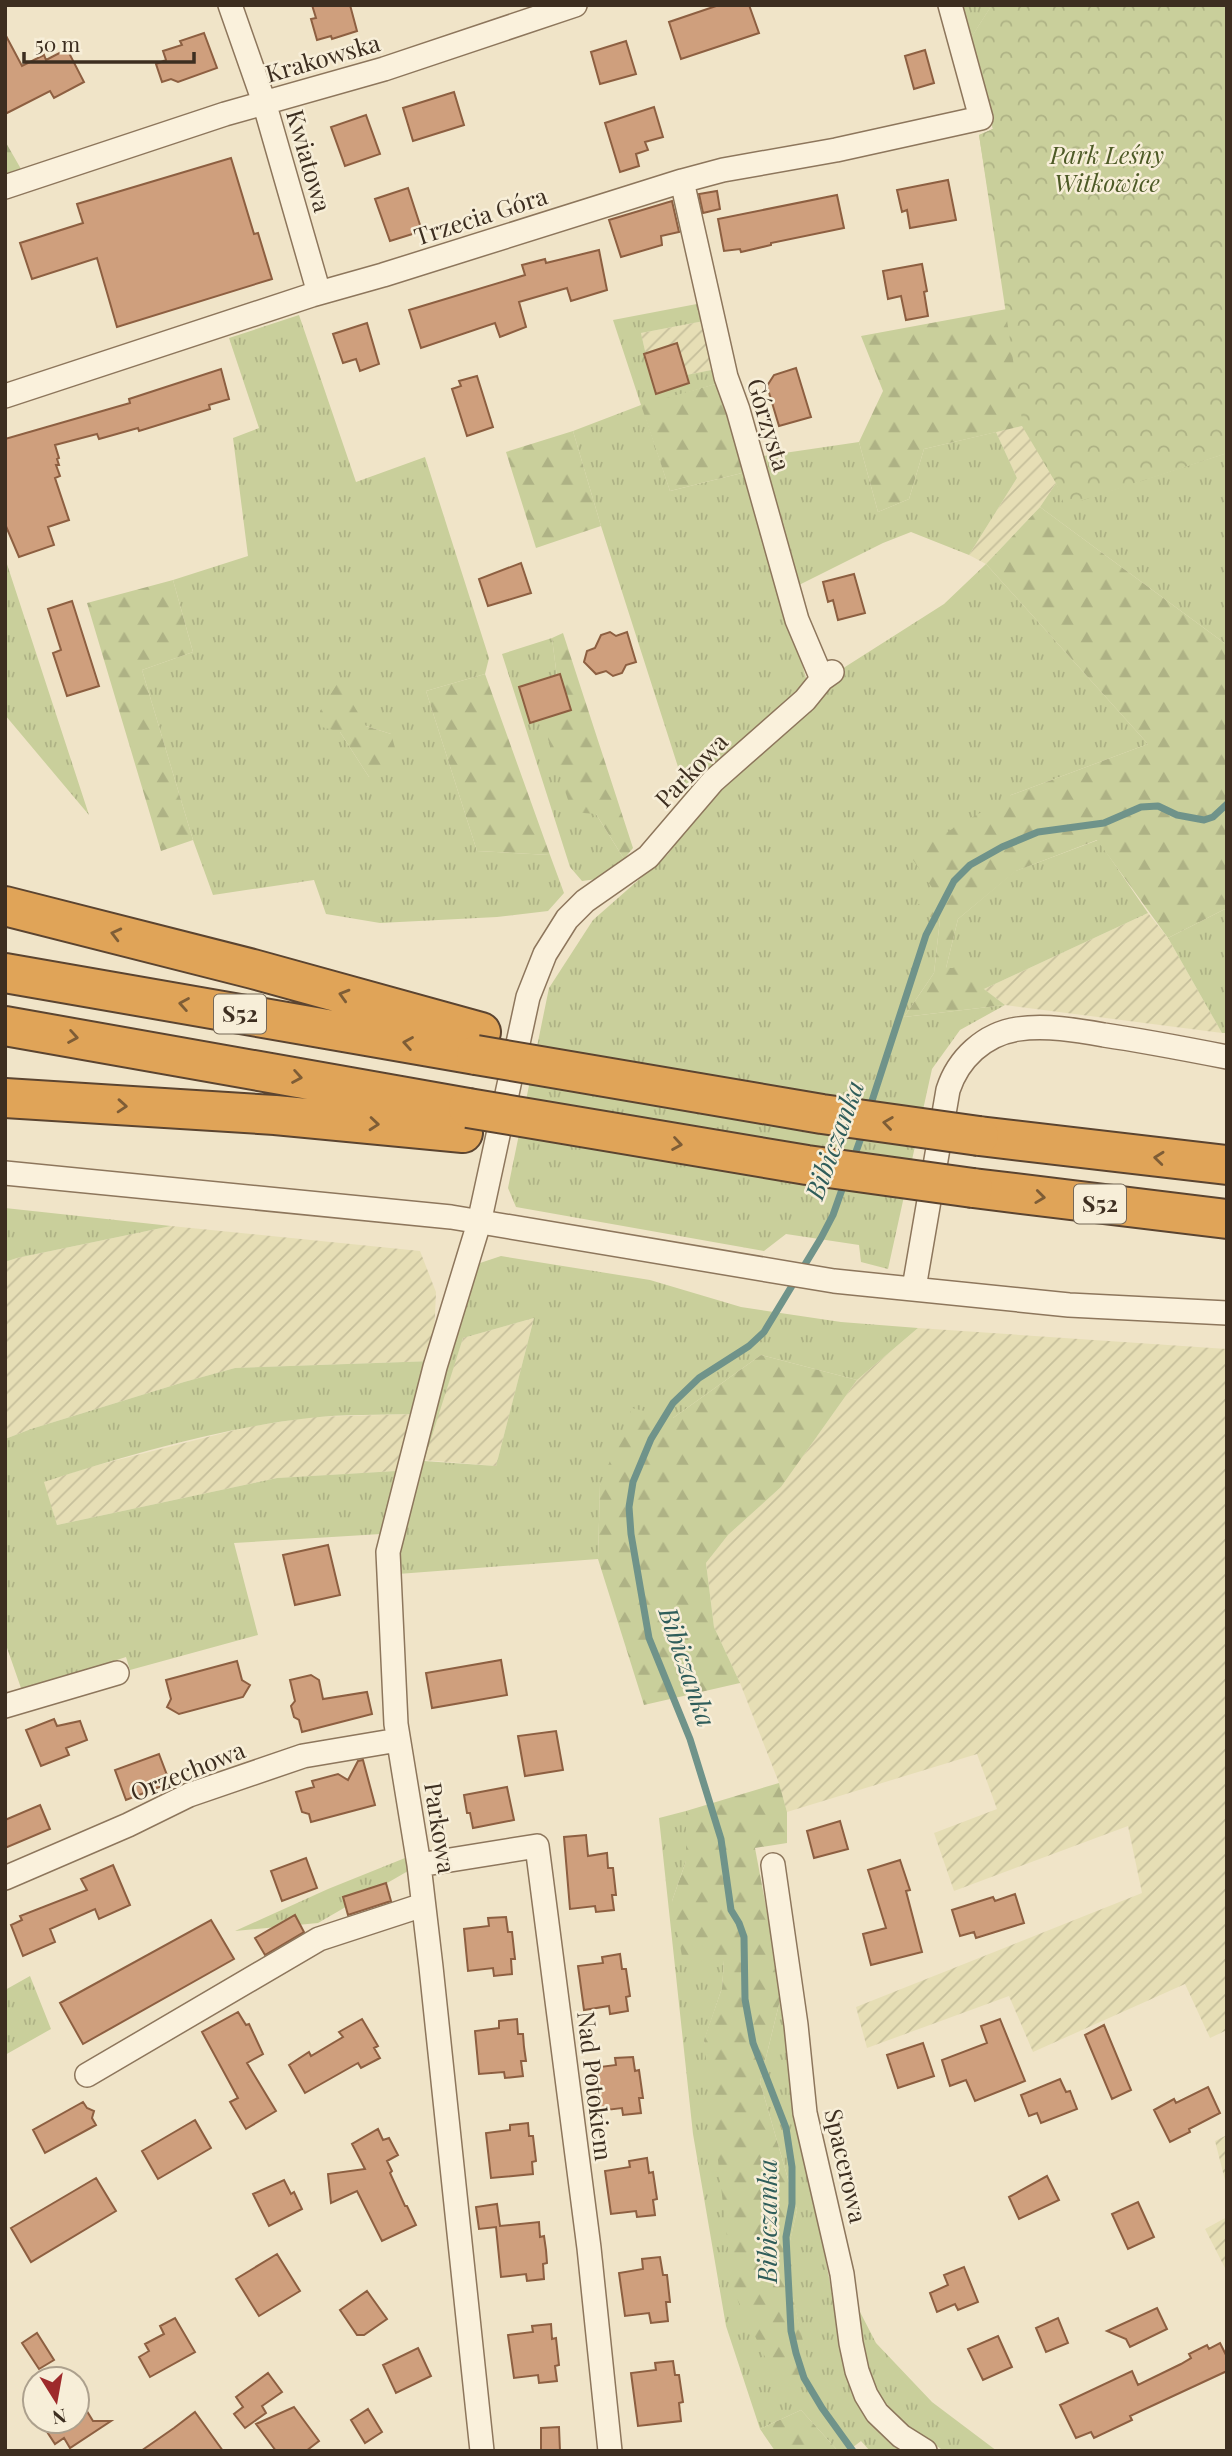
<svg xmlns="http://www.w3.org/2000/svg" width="1232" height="2456" viewBox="0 0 1232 2456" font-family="'Playfair Display',serif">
<defs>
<pattern id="farmland-furrows" width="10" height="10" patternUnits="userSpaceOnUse" patternTransform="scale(1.75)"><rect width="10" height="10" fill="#e6deb5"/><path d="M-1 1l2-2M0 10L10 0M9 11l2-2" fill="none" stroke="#c6bf9b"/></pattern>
<pattern id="grass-tufts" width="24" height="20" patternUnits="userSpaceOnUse" patternTransform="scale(1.75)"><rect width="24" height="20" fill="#c9cf9b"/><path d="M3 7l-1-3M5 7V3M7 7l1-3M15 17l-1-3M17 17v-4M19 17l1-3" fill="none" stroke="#aeb285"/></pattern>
<pattern id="forest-firs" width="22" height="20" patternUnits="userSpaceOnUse" patternTransform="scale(1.75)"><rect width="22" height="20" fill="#c9cf9b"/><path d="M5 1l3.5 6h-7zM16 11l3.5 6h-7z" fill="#aeb285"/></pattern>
<pattern id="park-crowns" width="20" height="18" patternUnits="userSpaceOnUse" patternTransform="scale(1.75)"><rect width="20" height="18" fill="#c9cf9b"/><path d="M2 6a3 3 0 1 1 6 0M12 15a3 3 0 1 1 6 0" fill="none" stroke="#aeb285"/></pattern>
</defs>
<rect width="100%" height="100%" fill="#f0e4c8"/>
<path fill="url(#farmland-furrows)" d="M704 321 716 369 652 382 641 333Z
M1023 426 1056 483 1040 507 986 564 969 555 1017 478 996 432Z
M1148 913 1168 938 1222 1033 1005 1005 984 989Z
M171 1226 420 1251 436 1292 433 1361 235 1368 184 1382 31 1429 5 1439V1262L17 1258Z
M534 1318 496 1466 423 1460 463 1338Z
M918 1328 1227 1349V2030L1210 2038 1185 1984 1033 2052 1009 1996 867 2048 856 2007 1142 1893 1128 1826 954 1891 934 1833 997 1809 977 1754 787 1812 779 1783 740 1683 714 1627 706 1563 728 1535 781 1487 857 1380Z
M416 1414 396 1471 277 1478 57 1525 43 1482 90 1467 247 1427 311 1417Z
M1227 2135V2188L1215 2141Z
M1227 2217V2267L1225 2268 1205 2229Z"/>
<path fill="url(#grass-tufts)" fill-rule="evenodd" d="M960 5H992L971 38Z
M702 303 704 321 641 333 652 382 716 369 719 383 642 406 670 491 750 471 807 682 687 795 601 526 573 431 641 405 613 320Z
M299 315 356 482 425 457 489 658 485 674 426 691 477 851 550 855 564 893 548 911 497 917 380 923 326 914 314 880 213 895 193 840 142 670 193 652 173 580 248 556 233 438 259 428 229 338ZM366 726 391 734 369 777 340 732Z
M996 432 1017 478 969 555 911 532 883 543 795 587 757 457 859 442 878 512 909 499 924 449Z
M1227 453V645L1040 507 1056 483 1066 505Z
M5 558 89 815 5 715Z
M986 564 1148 744 1011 795 933 889 940 919 934 973 904 1017 1005 1005 960 1030 932 1069 888 1269 861 1262 859 1245 786 1234 764 1251 516 1207 508 1188 549 988 593 920 668 854 721 782 845 667 944 604Z
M552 638 560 701 596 814 624 859 605 878 582 881 570 867 502 654Z
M1098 840 1148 913 984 989 946 968 958 919 1015 871Z
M1227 908V1033H1222L1168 938Z
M5 1208 171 1226 17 1258 5 1262Z
M501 1256 650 1280 741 1307 841 1322 918 1328 857 1380 761 1355 673 1418 600 1485 598 1559 398 1574V1550L423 1460 446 1344 471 1266ZM534 1318 496 1466 424 1461 463 1338Z
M433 1361 416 1414C380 1415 344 1414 309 1418 221 1428 128 1455 44 1482L57 1525 277 1478 396 1471 381 1534 234 1543 258 1635 130 1670 126 1657 22 1691 5 1642V1439L31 1429 184 1382 235 1368Z
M686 1811V1861L672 1901 724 1961 722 1988 704 2041 811 2379 785 2263 797 2210 760 2082 782 1992 787 2059 851 2392 876 2430 906 2451H870L861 2441 848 2451H838L801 2410 760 2429 726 2326 693 2134 659 1818Z
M410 1856 408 1871 318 1923 235 1931 328 1889Z
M30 1976 51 2029 5 2055V1990Z
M860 2312 876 2343 932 2402 997 2451H944L880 2407 864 2372Z"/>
<path fill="url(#forest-firs)" d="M992 5H1227V453L1065 506 1056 483 1022 426 924 449 909 499 878 512 859 442 883 391 861 336 1007 309 979 135 993 129 971 38Z
M5 141 21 169 5 175Z
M719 383 750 471 670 491 641 405Z
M573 431 601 526 536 548 506 452Z
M1040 507 1227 645V908L1168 938 1097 840 1016 871 958 919 946 968H974L984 989 1005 1005 904 1017 934 973 940 919 911 912 933 889 909 854 1011 795 1148 744 986 564Z
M173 580 193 652 142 670 193 840 161 851 87 603Z
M563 633 633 848 624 859 596 814 572 812 548 739 560 701 552 638Z
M485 674 550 855 477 851 426 691Z
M339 681 366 726 391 734 400 765 369 777 340 732 322 727 320 711Z
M761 1355 857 1380 781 1487 728 1535 706 1563 714 1627 740 1683 644 1705 598 1559 600 1485 632 1408 673 1418Z
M779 1783 787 1812V1843L755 1848 782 1992 760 2082 797 2210 785 2264 812 2379 797 2386 775 2378 733 2290 704 2040 722 1988 724 1961 683 1962 672 1901 686 1861V1811Z
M801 2410 838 2451H775L760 2429Z"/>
<path fill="url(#park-crowns)" d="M992 5H1227V453L1065 506 1056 483 1023 426 979 135 993 129 971 38Z"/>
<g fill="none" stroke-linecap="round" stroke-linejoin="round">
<path stroke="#6f938a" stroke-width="7" d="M869 1110 926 935 954 881 970 865 1002 847 1038 832 1104 823 1141 807 1158 806 1177 815 1204 820 1213 817 1227 804
M853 1160 863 1132
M845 1181 833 1215 821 1238 764 1332 749 1346 699 1378 673 1403 651 1439 633 1482 629 1507 631 1534 649 1638 690 1739 721 1839 731 1910 739 1923 744 1937 745 1999 753 2043 786 2128 792 2167V2204L786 2237 791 2331 796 2353 804 2378 822 2408 853 2451"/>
</g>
<path fill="#cf9f7d" stroke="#8d5f41" stroke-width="2" d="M312 5H350L357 31 332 39 331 36 317 40 311 19 316 18Z
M719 5H749L759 33 681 59 669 22Z
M204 33 217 68 178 82 171 79 162 82 156 64 166 60 163 51 182 45 180 41Z
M5 34 22 66 44 55 46 60 67 49 84 82 54 98 50 91 5 114Z
M626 41 636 74 600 84 591 52Z
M925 50 934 83 914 89 905 56Z
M454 92 464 125 413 141 403 108Z
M654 107 663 137 645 142 648 150 636 154 639 166 620 172 605 123Z
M366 115 380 154 345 166 331 127Z
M231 158 254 234 258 233 272 279 117 327 97 258 32 279 20 243 83 223 77 204Z
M948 180 956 220 910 228 907 210 902 212 897 190Z
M408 188 422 231 390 241 375 199Z
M717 191 720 209 703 213 699 194Z
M837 195 844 228 771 243V245L741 252 740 249 724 251 718 219Z
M672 201 679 232 661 236 662 245 621 257 609 220Z
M599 250 607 290 571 301 567 288 519 302 526 327 500 337 495 323 421 348 409 310 525 275 522 265 545 259 546 263Z
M922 264 927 291 924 292 928 316 906 320 901 296 888 299 883 271Z
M367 323 379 364 360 371 356 359 343 363 333 334Z
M677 343 689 383 656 394 644 354Z
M796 368 811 417 779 426 767 386 774 375Z
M221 369 229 399 209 405 210 409 139 431 138 428 99 439 97 434 55 445 59 458 57 459 59 465H56L60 476 55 478 69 520 48 527 54 545 19 557 5 524V439L130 403 129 399Z
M477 376 493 427 467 436 452 389 461 386 459 381Z
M521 563 531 593 488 606 479 579Z
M854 574 865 613 838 620 833 600 828 602 823 582Z
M72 601 99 686 67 696 53 653 61 650 48 609Z
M610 632 616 636 627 632 636 662 626 665 622 673 613 676 606 671 596 674 584 662 587 651 595 648 601 635Z
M560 674 571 710 530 723 519 687Z
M328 1545 340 1595 295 1605 283 1555Z
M501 1660 507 1695 432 1708 426 1673Z
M237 1661 242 1680 250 1685 243 1697 179 1714 167 1707 171 1699 166 1680Z
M311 1675 319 1680 323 1699 367 1692 372 1714 302 1732 299 1720 294 1717 291 1706 295 1701 290 1680Z
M54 1719 57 1726 80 1721 87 1740 66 1748 69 1755 41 1766 26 1730Z
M556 1731 563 1770 525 1776 518 1736Z
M159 1754 170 1783 126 1800 115 1770Z
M363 1760 375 1805 311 1822 309 1814 302 1812 296 1792 314 1787 312 1781 338 1774 348 1780 358 1761Z
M507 1787 514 1820 473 1828 470 1813H467L464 1795Z
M40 1805 50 1829 5 1848V1820Z
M840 1821 848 1849 814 1858 807 1831Z
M586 1835 588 1856 607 1853 608 1868H613L616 1895H612L614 1910 596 1912 595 1906 570 1909 564 1837Z
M306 1858 317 1888 282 1901 271 1871Z
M900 1860 910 1890 906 1891 922 1952 871 1965 863 1934 886 1928 868 1870Z
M113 1865 130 1905 99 1919 95 1909 50 1929 55 1942 23 1956 11 1925 22 1920 20 1916 87 1890 81 1879Z
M386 1883 391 1901 348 1915 343 1897Z
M1015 1894 1024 1923 976 1938 974 1932 960 1936 952 1910 993 1897 995 1901Z
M295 1915 304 1932 265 1955 255 1938Z
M506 1917 508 1932H512L515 1959H511L512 1974 494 1976 493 1968 468 1971 464 1929 489 1926 488 1918Z
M211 1920 234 1959 83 2044 60 2003Z
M620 1954 622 1969H626L630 1996 626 1997 628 2011 610 2014 609 2006 584 2010 578 1966 603 1963 602 1957Z
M238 2012 246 2025 249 2024 263 2054 247 2063 276 2111 246 2129 230 2102 238 2098 202 2032Z
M362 2019 378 2046 374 2048 380 2058 361 2068 358 2063 305 2093 289 2065 309 2052 311 2056 343 2037 339 2032Z
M517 2019 518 2034H523L524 2047 526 2061H521L523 2076 505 2078 504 2072 479 2074 475 2031 499 2028V2021Z
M1000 2019 1025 2081 975 2101 966 2080 950 2086 942 2060 987 2043 981 2026Z
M1104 2025 1131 2090 1112 2099 1085 2035Z
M923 2043 934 2076 898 2088 887 2055Z
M633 2057 635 2071 639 2070 643 2098H639L641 2113 623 2115 622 2108 598 2111 592 2068 616 2065 615 2058Z
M1060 2079 1066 2092 1070 2091 1077 2109 1041 2123 1037 2113 1029 2116 1021 2095Z
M1208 2087 1220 2113 1189 2129 1190 2132 1170 2142 1154 2110 1174 2099 1176 2103Z
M83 2102 87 2108 94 2111 92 2118 96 2125 45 2153 33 2130Z
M195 2120 211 2148 158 2179 142 2151Z
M528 2123 529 2136H533L536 2161 532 2162 533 2174 491 2178 486 2133 510 2130V2125Z
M378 2129 383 2140 389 2138 398 2155 387 2161 392 2171 390 2173 405 2206H407L416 2225 382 2241 357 2191 331 2203 328 2174 365 2169 352 2144Z
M647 2158 649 2173 653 2172 657 2199 653 2200 655 2215 637 2217 636 2211 611 2214 605 2171 630 2167 629 2161Z
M1047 2176 1059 2200 1019 2219 1009 2197Z
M96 2178 116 2211 31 2262 11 2228Z
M284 2180 291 2194 294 2192 302 2209 269 2226 253 2194Z
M1138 2202 1154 2237 1128 2249 1112 2214Z
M497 2204 500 2226 539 2222 540 2237 544 2236 546 2250 547 2263 543 2264 544 2279 527 2281 526 2274 501 2277 496 2227 479 2229 476 2207Z
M277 2254 300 2291 259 2316 236 2279Z
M660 2257 663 2275H667L670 2302H666L668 2321 651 2323 649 2313 625 2316 619 2273 643 2269 642 2259Z
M964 2267 978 2302 958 2310 955 2304 937 2312 930 2293 948 2285 944 2275Z
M367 2291 387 2319 364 2335H357L340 2310Z
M1157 2308 1167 2329 1130 2347 1126 2339 1107 2331Z
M175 2318 195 2352 150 2377 139 2357 149 2351 145 2344 164 2334 160 2326Z
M1058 2318 1068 2343 1046 2352 1036 2328Z
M551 2324 552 2339 556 2338 559 2365 555 2366 557 2381 539 2383 538 2375 514 2378 508 2335 533 2332 532 2326Z
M37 2333 54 2360 39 2369 22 2343Z
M998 2336 1012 2367 983 2380 968 2349Z
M1220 2343 1227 2357V2371L1130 2416 1132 2420 1094 2438 1091 2432 1076 2438 1060 2405 1132 2371 1138 2385 1181 2364 1191 2358 1189 2354 1207 2345 1209 2349Z
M418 2348 431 2376 396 2393 383 2365Z
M673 2361 675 2375H679L683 2402 679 2403 681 2421 638 2426 631 2373 656 2370 655 2363Z
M268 2373 282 2392 262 2406 266 2413 245 2428 234 2414 243 2407 236 2397Z
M77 2395 93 2421H111L70 2448 64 2438 55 2444 40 2421H77Z
M294 2407 319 2441 306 2451H276L256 2424Z
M368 2409 382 2432 365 2443 351 2420Z
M195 2412 223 2451H141L174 2428Z
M559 2427 560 2451H541V2428Z"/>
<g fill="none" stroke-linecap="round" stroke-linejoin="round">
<g stroke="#8d765c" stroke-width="26">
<path id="minor" d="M230 5 264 102 319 293
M682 181 726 377 738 410 797 620 822 679
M5 187 225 114 384 69 575 5
M5 396 312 295 383 275 682 181 723 170 836 150 981 118 950 5
M5 1173 451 1217 834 1281 1069 1305 1227 1313
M914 1288 948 1090C958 1059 984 1034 1018 1029 1046 1025 1076 1030 1104 1035 1145 1041 1186 1049 1227 1057
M5 1706 117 1673
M419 1865 537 1846 589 2248 610 2451
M773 1865 796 2025 805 2113 842 2274 851 2343 857 2371 866 2395 877 2413 901 2436 925 2451
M5 1878 128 1825 189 1795 303 1756 398 1740
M87 2075 319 1939 423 1905
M482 2451 431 1967 419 1865 396 1724 388 1552 435 1367 479 1223 528 997 545 954 567 919 585 901 648 857 713 781 805 700 822 679 832 672"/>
</g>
<g stroke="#5b4430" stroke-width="42">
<path id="motorway" d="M5 906 253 969 481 1032
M5 973 476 1055
M5 1026 468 1108
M5 1098 275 1115 463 1133
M979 1136 1227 1165
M973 1188 1227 1219"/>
</g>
<use href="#minor" stroke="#faf1dc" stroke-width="23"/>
<use href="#motorway" stroke="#e0a458" stroke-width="38"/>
<g stroke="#5b4430" stroke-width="42" stroke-linecap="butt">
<path id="motorway-bridge" d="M476 1055 822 1114 979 1136
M468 1108 807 1165 973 1188"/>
</g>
<use href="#motorway-bridge" stroke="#e0a458" stroke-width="38"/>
</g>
<defs><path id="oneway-chevron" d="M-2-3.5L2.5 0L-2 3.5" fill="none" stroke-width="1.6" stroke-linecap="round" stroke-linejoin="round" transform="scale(1.75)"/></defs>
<g stroke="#7e5d36">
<use href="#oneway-chevron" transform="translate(116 934) rotate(-166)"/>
<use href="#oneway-chevron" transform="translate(344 995) rotate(-164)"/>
<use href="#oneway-chevron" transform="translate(184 1004) rotate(-170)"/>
<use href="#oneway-chevron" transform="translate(73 1037) rotate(10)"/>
<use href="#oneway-chevron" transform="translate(408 1043) rotate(-170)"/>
<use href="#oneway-chevron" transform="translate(297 1077) rotate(10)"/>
<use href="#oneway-chevron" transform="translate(122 1106) rotate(4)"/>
<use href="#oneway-chevron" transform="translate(888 1123) rotate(-172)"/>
<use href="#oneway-chevron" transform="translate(374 1124) rotate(5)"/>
<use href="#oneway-chevron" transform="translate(677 1144) rotate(9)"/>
<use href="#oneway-chevron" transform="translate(1159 1158) rotate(-174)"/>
<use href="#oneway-chevron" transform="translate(1040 1197) rotate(7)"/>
</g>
<g text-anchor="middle" stroke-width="5" stroke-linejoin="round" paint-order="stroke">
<g fill="#f7eed8" stroke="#756857" stroke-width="2">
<rect x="214" y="994.5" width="52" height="39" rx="5"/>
<rect x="1074" y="1184.5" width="52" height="39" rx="5"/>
</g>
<g font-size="23" font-weight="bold" fill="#3d2e20">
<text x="240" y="1022">S52</text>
<text x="1100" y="1212">S52</text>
</g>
<g font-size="24" fill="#3d2e20" stroke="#f7eed8">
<text transform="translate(323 59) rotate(-16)" y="8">Krakowska</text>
<text transform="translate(308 161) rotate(74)" y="8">Kwiatowa</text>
<text transform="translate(481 217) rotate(-18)" y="8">Trzecia Góra</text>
<text transform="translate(768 425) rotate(73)" y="8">Górzysta</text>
<text transform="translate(692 771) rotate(-46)" y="8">Parkowa</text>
<text transform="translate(188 1772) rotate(-22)" y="8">Orzechowa</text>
<text transform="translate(439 1828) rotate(81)" y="8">Parkowa</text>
<text transform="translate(594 2086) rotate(83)" y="8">Nad Potokiem</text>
<text transform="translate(845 2166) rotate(77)" y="8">Spacerowa</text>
</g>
<g font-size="24" font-style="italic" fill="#4d5a26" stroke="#f7eed8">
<text x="1107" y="164">Park Leśny<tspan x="1107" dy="28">Witkowice</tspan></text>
</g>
<g font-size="26" font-style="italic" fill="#2f5d5a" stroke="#f7eed8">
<text transform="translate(835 1140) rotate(-70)" y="9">Bibiczanka</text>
<text transform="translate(687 1667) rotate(71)" y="9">Bibiczanka</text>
<text transform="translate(768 2221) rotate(-90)" y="9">Bibiczanka</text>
</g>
</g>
<rect width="1232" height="2456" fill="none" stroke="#3d2e20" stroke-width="14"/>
<g transform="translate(56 2400) rotate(169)"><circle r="33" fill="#f7eed8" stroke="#ada18e" stroke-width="2"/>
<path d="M0-5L12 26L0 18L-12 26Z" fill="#9e2a2b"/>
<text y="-10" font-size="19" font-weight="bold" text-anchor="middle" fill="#3d2e20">N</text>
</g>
<path d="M24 52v10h170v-10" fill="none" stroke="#3d2e20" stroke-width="3.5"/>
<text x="35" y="52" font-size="21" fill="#3d2e20" stroke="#f7eed8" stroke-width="5" paint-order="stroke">50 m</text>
</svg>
